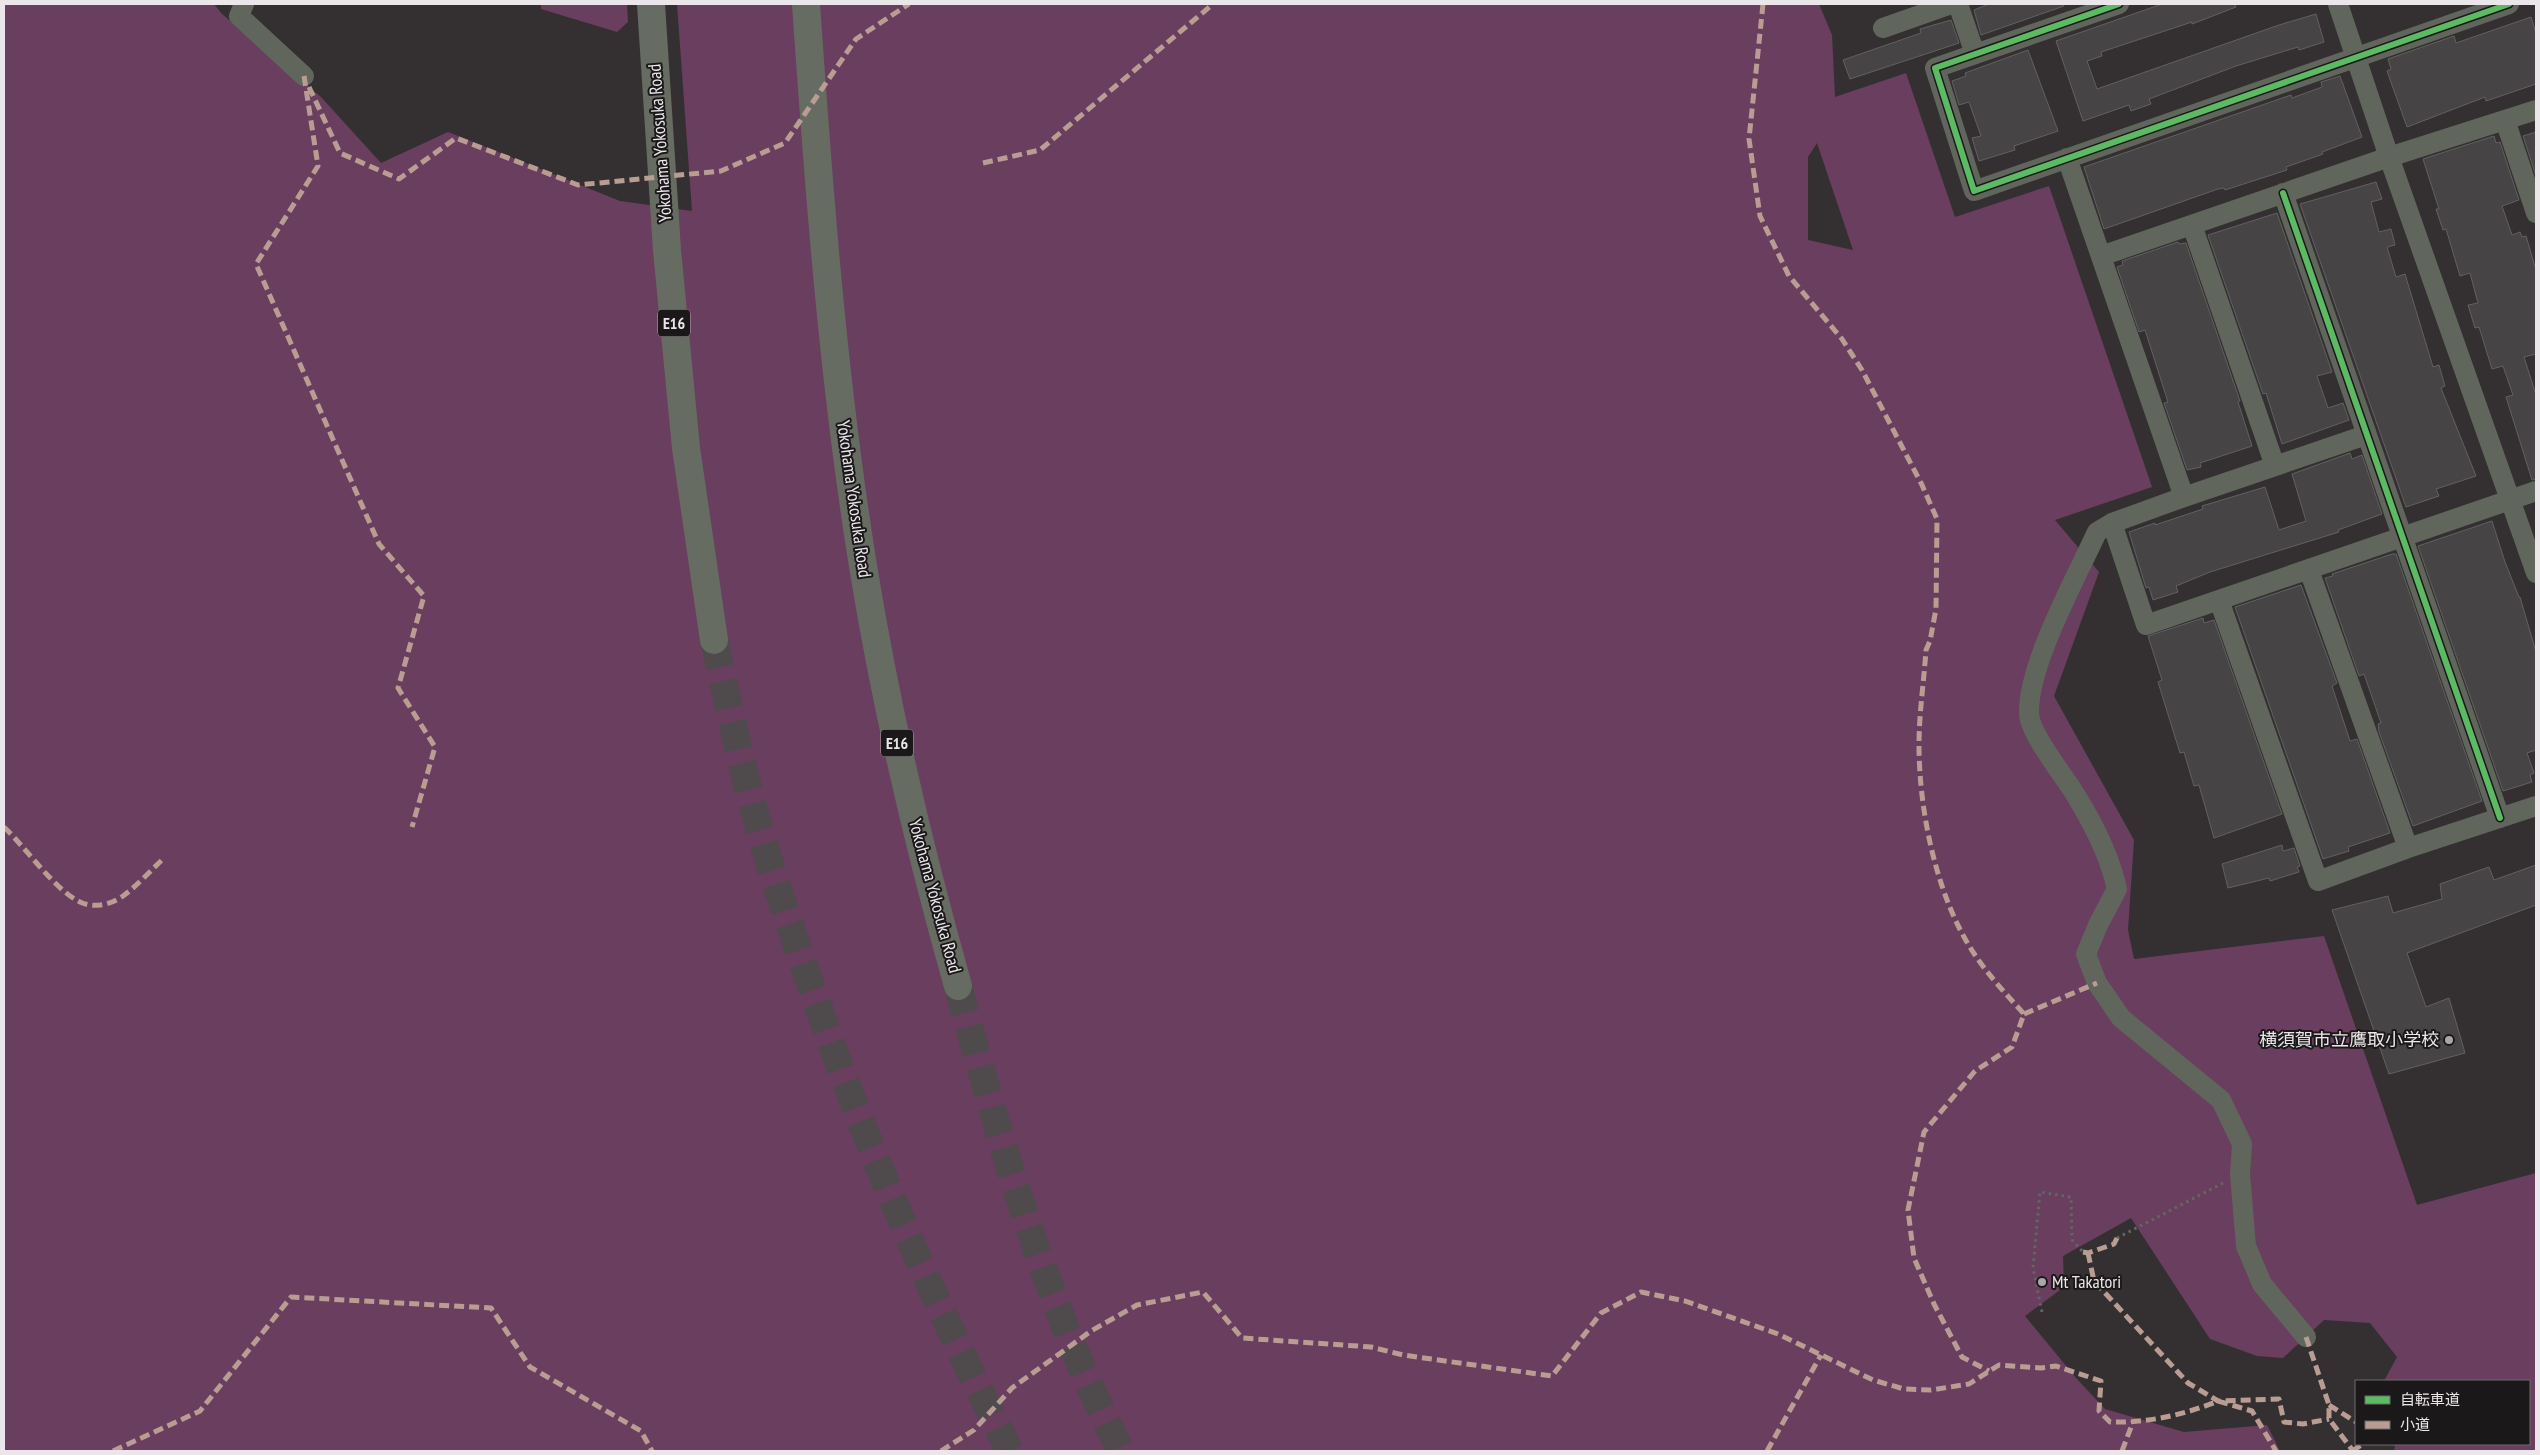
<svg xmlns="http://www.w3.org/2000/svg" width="2540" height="1455" viewBox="0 0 2540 1455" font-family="'PT Sans Narrow','Noto Sans JP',sans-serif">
<rect width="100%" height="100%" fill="#343032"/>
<path fill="#6a3e5f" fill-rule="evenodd" d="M4 4H214L222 14 321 97 381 163 448 132 620 201 692 211 677 4H1819L1832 35 1835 97 1906 73 1955 217 2049 186 2152 487 2055 520 2099 572 2054 696 2134 840 2128 930 2134 959 2324 936 2417 1205 2536 1173V1451H2394L2395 1446 2390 1444H2529V1381H2384L2397 1357 2370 1323 2324 1320 2283 1358 2257 1356 2210 1339 2131 1218 2063 1256 2064 1287 2025 1316 2076 1378 2105 1409 2184 1432 2267 1425 2280 1451H4ZM1817 143 1853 250 1808 240V157Z
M541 4H627L628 22 617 32 541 9Z"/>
<path fill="#474445" stroke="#636062" d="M1989 4H2063L2064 6 1981 35 1974 10Z
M2162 4H2235L2236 7 2192 24V22L2101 52 2102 56 2087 61 2097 89 2279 25 2316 14 2324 42 2299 50 2298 47 2236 66 2149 99 2151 104 2131 111 2129 105 2083 121 2056 41Z
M2531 17 2536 33V84L2486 101 2485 97 2407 127 2387 71 2391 69 2388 59 2454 36 2456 43Z
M1951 20 1959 43 1850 79 1843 60 1921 33 1920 29Z
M2028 50 2058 131 2014 146 2015 150 1979 161 1972 138 1981 136 1969 102 1959 105 1952 81 1966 76 1965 73Z
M2340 76 2362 137 2322 152 2323 154 2286 167 2287 170 2225 190 2224 188 2218 189 2104 229 2084 167 2291 95 2292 98 2322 87 2321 82Z
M2536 132V176L2523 136Z
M2494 136 2496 143 2500 142 2519 200 2502 206 2512 235 2520 232 2522 237 2526 236 2536 270V354L2524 357 2536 395V479L2532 480 2506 397 2513 395 2503 366 2492 369 2479 327 2475 328 2468 305 2478 303 2470 273 2460 276 2446 229 2443 230 2436 209H2439L2423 159Z
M2376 182 2382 199 2371 202 2379 232 2391 229 2395 245 2387 247 2396 277 2405 274 2433 367 2439 365 2445 386 2441 388 2476 476 2436 489 2439 496 2406 507 2300 204Z
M2277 213 2332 372 2317 376 2328 408 2343 403 2349 420 2282 444 2266 393 2263 394 2208 235Z
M2178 242 2179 244 2186 243 2240 401 2238 402 2252 446 2200 463 2201 467 2187 470 2164 403 2168 402 2145 330 2139 332 2117 267 2123 265 2122 261Z
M2350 453 2352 459 2362 455 2382 514 2338 530 2339 532 2210 572 2176 586 2178 592 2153 600 2149 587 2146 588 2129 532 2155 523V525L2203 509 2202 506 2265 487 2279 530 2306 521 2292 474Z
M2492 521 2505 562 2519 597H2520L2536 652V750L2527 753 2534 773 2530 775 2532 782 2503 791 2418 546Z
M2392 554H2396L2482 801 2413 826 2379 732 2378 724 2381 723 2364 674 2359 676 2325 578 2333 576 2332 574Z
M2301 585 2337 683 2332 686 2350 741 2357 739 2390 833 2348 847 2349 851 2323 859 2235 607Z
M2203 618 2204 623 2214 620 2282 814 2214 838 2199 785 2194 786 2184 752 2180 753 2158 682 2162 680 2148 636Z
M2282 845 2283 851 2294 848 2300 866 2297 867 2299 872 2270 881 2269 878 2228 888 2222 864Z
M2536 865V905L2407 953 2426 1007 2449 998 2465 1053 2389 1074 2332 910 2388 896 2393 913 2442 899 2440 884 2489 867 2494 880Z"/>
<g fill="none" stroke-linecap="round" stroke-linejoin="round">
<path stroke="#4f4b4d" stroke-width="28" stroke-dasharray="28 14" stroke-linecap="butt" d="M714 640C725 688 735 737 747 784 766 857 791 929 816 1000 870 1155 935 1305 1010 1451
M958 986C1001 1144 1046 1304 1121 1451"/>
<path stroke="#646662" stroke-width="3" stroke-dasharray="2.5 4" stroke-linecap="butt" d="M2117 1238 2223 1183
M2042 1312 2033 1268 2040 1192 2071 1197 2072 1240 2083 1252"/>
<path stroke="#61665d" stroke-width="20" d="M244 4 239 16 304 76
M1958 4 1975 54
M2119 4 1935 68 1974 191 2509 4
M2338 4 2389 157 2536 573
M1883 28 1951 4
M2505 120 2536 213
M2067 158 2184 497
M2283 193 2500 818
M2192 225 2275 466
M2101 256 2389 157 2536 110
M2112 523 2146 625 2536 491
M2309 570 2408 848
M2219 600 2318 881 2408 848 2536 806
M2306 1337 2262 1284 2246 1246 2240 1174 2242 1144 2221 1100 2121 1018 2097 983 2086 954 2098 925 2117 889C2110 857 2095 827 2078 799 2067 779 2029 734 2029 713 2028 664 2076 578 2097 532L2112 523 2184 497 2366 435"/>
<path stroke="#676c62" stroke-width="28" d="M651 4 667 250 686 448 714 640
M806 4C819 192 833 380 863 566 886 708 919 848 958 986"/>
<path stroke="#b99d93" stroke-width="5" stroke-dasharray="10 5" stroke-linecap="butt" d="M1763 4 1749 139 1760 216 1789 276 1842 339 1862 370 1922 485 1937 519 1936 609 1930 641 1926 650C1924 681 1919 713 1919 745 1919 812 1937 899 1975 955 1989 976 2007 995 2024 1014L2012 1047 1975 1071 1924 1132 1908 1210 1914 1258 1934 1304 1962 1357 1989 1371
M304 76 318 166 256 264 379 544 424 596 398 688 435 747 412 827
M309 87 340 153 399 179 456 138 578 185 721 171 785 143 856 39 909 4
M983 163 1040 150 1213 4
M4 827C26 848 55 890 80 902 94 909 112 904 123 896 138 885 150 871 163 859
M2024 1014 2097 983
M2083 1252 2088 1253 2114 1244 2117 1238
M2088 1253 2094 1281 2188 1383 2218 1401 2279 1399 2284 1422 2303 1424 2329 1419
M2306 1337 2329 1405V1419L2353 1451
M2329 1405 2356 1422
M113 1451 200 1411 291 1297 491 1308 530 1367 641 1431 652 1451
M941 1451 974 1430 1012 1388 1091 1331 1137 1305 1203 1292 1242 1338 1371 1347 1403 1355 1552 1376 1601 1313 1641 1292 1685 1301 1778 1334 1873 1380 1904 1389 1931 1390 1969 1384 1999 1365 2041 1368 2056 1366 2101 1381 2099 1411 2110 1422C2148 1423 2184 1415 2218 1401L2252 1411 2276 1451
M1767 1451 1821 1355
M2122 1451 2133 1422
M2352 1451 2363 1444"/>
<g stroke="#1b181a" stroke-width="9">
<path id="cycleway" d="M2119 4 1935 68 1974 191 2509 4
M2283 193 2500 818"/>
</g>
<use href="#cycleway" stroke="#5cba63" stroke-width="6"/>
</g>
<g fill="#aaa6a9" stroke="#1b181a" stroke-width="2">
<circle cx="2449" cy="1040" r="5"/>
<circle cx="2042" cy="1282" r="5"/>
</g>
<g text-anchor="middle" stroke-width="4" stroke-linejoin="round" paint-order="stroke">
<g fill="#1b181a" stroke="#aca8ab" stroke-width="1">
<rect x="658" y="309.5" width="32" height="27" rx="4"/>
<rect x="881" y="729.5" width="32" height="27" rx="4"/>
</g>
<g font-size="16" font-weight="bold" fill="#eae6e9">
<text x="674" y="329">E16</text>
<text x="897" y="749">E16</text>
</g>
<g font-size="18" fill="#eae6e9" stroke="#1b181a">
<text transform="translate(660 143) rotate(-94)" y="6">Yokohama Yokosuka Road</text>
<text transform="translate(854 499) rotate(82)" y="6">Yokohama Yokosuka Road</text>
<text transform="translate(935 896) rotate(75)" y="6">Yokohama Yokosuka Road</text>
</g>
<g font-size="18" fill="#eae6e9" stroke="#1b181a" text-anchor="end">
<text x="2439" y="1046">横須賀市立鷹取小学校</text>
<text x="2052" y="1288" text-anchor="start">Mt Takatori</text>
</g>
</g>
<rect width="2540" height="1455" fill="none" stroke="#eae6e9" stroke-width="10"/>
<rect x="2355" y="1380" width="175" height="65" fill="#1b181a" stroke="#6e6a6d"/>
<rect x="2365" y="1396" width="25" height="8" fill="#5cba63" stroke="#6e6a6d"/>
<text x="2400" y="1405" font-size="15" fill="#eae6e9">自転車道</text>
<rect x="2365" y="1421" width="25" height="8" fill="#b99d93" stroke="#6e6a6d"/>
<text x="2400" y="1430" font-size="15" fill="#eae6e9">小道</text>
</svg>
